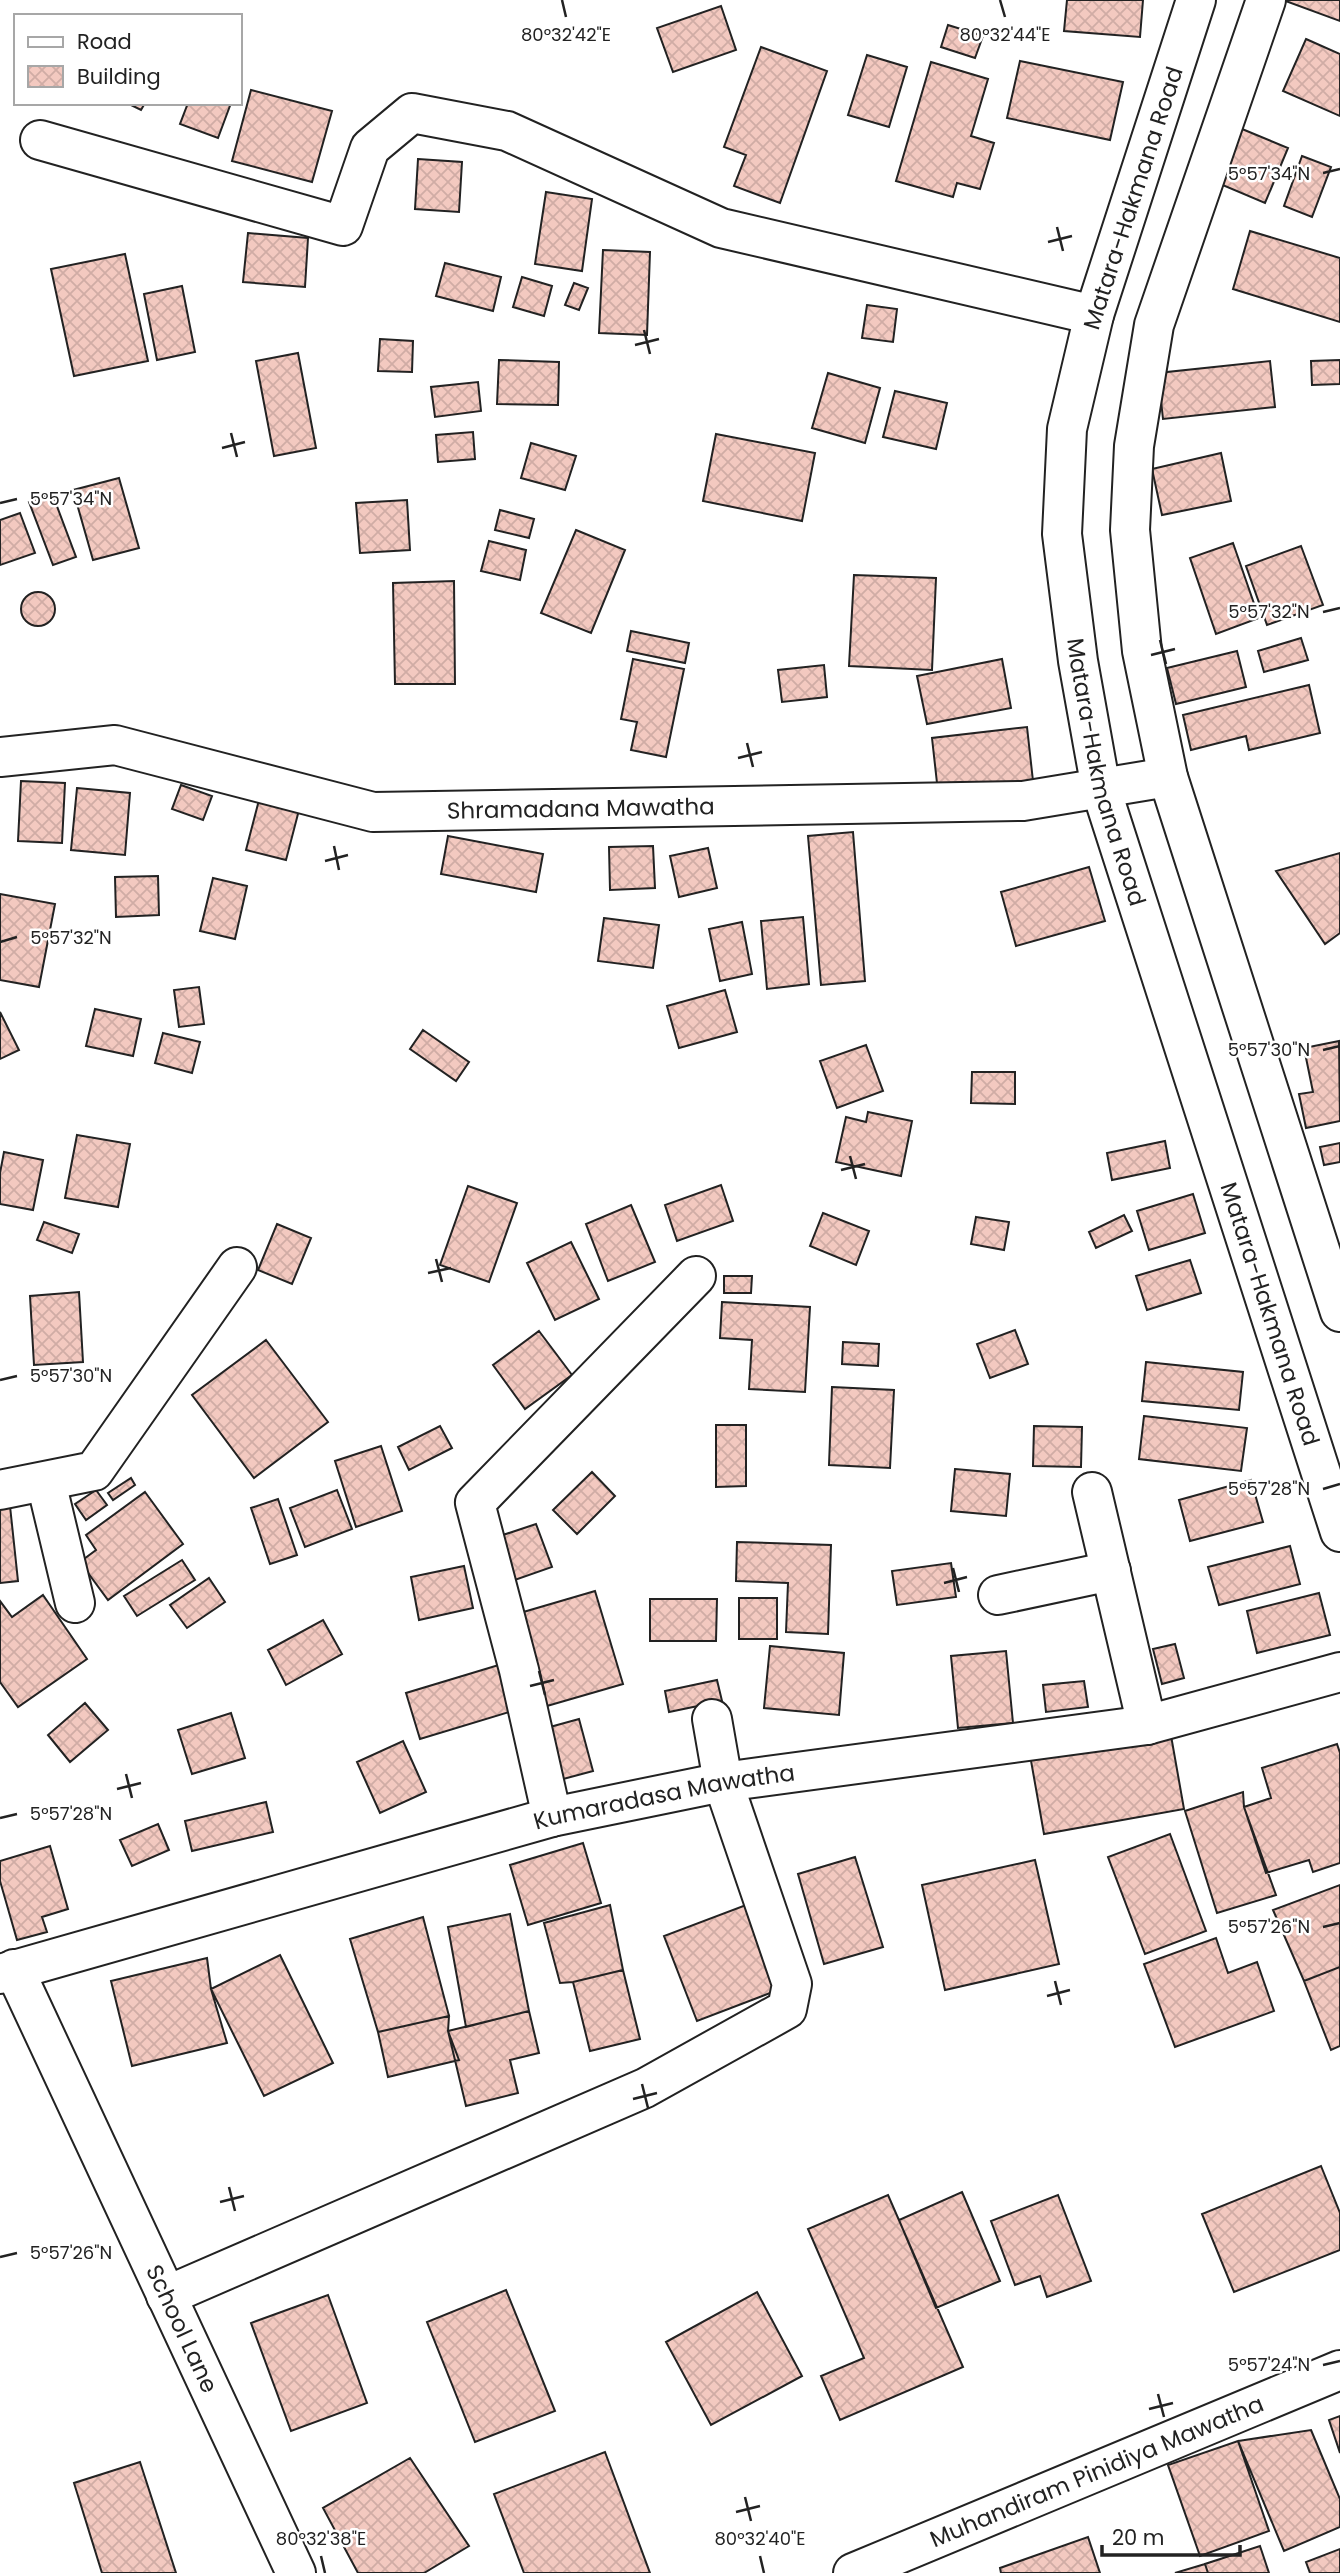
<svg xmlns="http://www.w3.org/2000/svg" width="1340" height="2573" viewBox="0 0 1340 2573" font-family="Poppins,sans-serif">
<defs>
<pattern id="building-cross-hatch" width="8" height="8" patternUnits="userSpaceOnUse" patternTransform="scale(1.75)"><rect width="8" height="8" fill="#f3c9c0"/><path d="M0 0l8 8M0 8l8-8" fill="none" stroke="#d0aca5"/></pattern>
</defs>
<rect width="100%" height="100%" fill="#fff"/>
<path fill="url(#building-cross-hatch)" stroke="#222" stroke-width="2" d="M1067 0H1143L1140 37 1064 31Z
M1283 0H1340V21Z
M721 6 736 50 673 72 657 28Z
M948 25 983 36 975 58 941 47Z
M1306 39 1340 54V116L1283 91Z
M761 47 827 71 780 203 734 186 746 155 724 147Z
M867 55 907 67 889 127 848 115Z
M1020 61 1123 82 1110 140 1007 118Z
M931 62 988 79 971 136 994 143 980 189 957 183 953 197 896 181Z
M251 90 332 111 312 182 232 161Z
M127 103H145L141 110Z
M188 103H231L218 138 180 124Z
M1230 124 1288 148 1265 203 1206 178Z
M1302 156 1331 167 1312 217 1284 206Z
M418 159 462 162 459 212 415 209Z
M546 192 592 199 582 271 535 264Z
M1250 231 1340 258V322L1233 289Z
M248 233 308 238 305 287 243 282Z
M603 250 650 252 647 335 599 333Z
M125 254 148 361 74 376 51 269Z
M445 263 501 277 493 311 436 296Z
M522 277 552 286 544 316 513 307Z
M574 283 588 288 579 310 565 305Z
M182 286 195 352 157 360 144 294Z
M867 305 897 309 893 342 862 338Z
M380 339 413 341 412 372 378 371Z
M298 353 316 448 274 456 256 361Z
M499 360 559 362 558 405 497 404Z
M1340 360V384L1312 385 1311 361Z
M1270 361 1275 407 1163 419 1158 373Z
M828 373 880 388 865 443 812 428Z
M478 382 481 411 435 417 431 387Z
M895 391 947 403 936 449 883 437Z
M473 432 475 459 438 462 436 435Z
M716 434 815 453 802 521 703 501Z
M531 443 576 456 565 490 521 478Z
M1221 453 1231 501 1162 515 1152 469Z
M119 478 139 548 93 560 73 490Z
M52 493 76 557 53 565 29 502Z
M407 500 410 550 360 553 356 503Z
M500 510 534 519 529 538 495 530Z
M20 513 35 553 0 565V520Z
M576 530 625 550 591 633 541 613Z
M489 541 526 550 520 580 481 571Z
M1233 543 1259 618 1216 634 1190 558Z
M1301 546 1323 605 1267 625 1246 566Z
M854 575 936 578 932 670 849 666Z
M454 581 455 684H395L393 583Z
M21 609a17 17 0 1 1 34 0a17 17 0 1 1-34 0Z
M631 631 689 643 685 663 627 651Z
M1301 638 1308 660 1264 672 1258 651Z
M1237 651 1246 687 1176 704 1167 668Z
M633 659 684 669 666 757 631 750 637 722 621 719Z
M1002 659 1011 708 927 724 917 676Z
M824 665 827 697 782 702 778 670Z
M1309 685 1320 733 1249 750 1246 736 1191 750 1183 715Z
M1027 727 1033 781 938 792 932 738Z
M21 781 65 783 62 843 18 841Z
M181 785 212 796 203 820 172 809Z
M77 788 130 793 125 855 71 850Z
M259 800 299 810 286 860 246 850Z
M853 832 865 981 821 985 808 836Z
M448 836 543 854 536 892 441 874Z
M653 846 655 888 610 890 609 847Z
M708 848 717 888 679 897 670 856Z
M1340 853V933L1325 944 1276 871Z
M1089 867 1105 921 1016 946 1001 892Z
M158 876 159 915 116 917 115 877Z
M213 878 247 886 235 939 200 931Z
M0 894 55 904 39 987 0 980Z
M803 917 809 984 767 989 761 921Z
M604 918 659 925 653 968 598 961Z
M742 922 752 974 720 981 709 929Z
M199 987 204 1024 179 1027 174 990Z
M725 990 737 1032 679 1048 667 1006Z
M95 1009 141 1019 133 1056 86 1046Z
M0 1012 19 1050 0 1059Z
M423 1030 469 1062 456 1081 410 1049Z
M163 1033 200 1042 192 1073 155 1063Z
M1339 1041 1340 1121 1306 1128 1299 1094 1313 1092 1304 1048Z
M866 1045 883 1091 837 1108 820 1061Z
M972 1072H1015V1104L971 1103Z
M868 1112 912 1121 901 1176 836 1162 846 1117 866 1122Z
M77 1135 130 1144 118 1207 65 1198Z
M1165 1141 1170 1168 1112 1180 1107 1153Z
M1340 1143V1162L1324 1165 1320 1147Z
M4 1152 43 1160 33 1210 0 1204V1173Z
M721 1185 733 1221 677 1241 665 1205Z
M468 1186 517 1203 489 1282 440 1265Z
M1193 1194 1205 1233 1149 1250 1137 1211Z
M631 1205 655 1262 608 1281 586 1224Z
M823 1213 869 1231 856 1265 810 1246Z
M1124 1215 1132 1231 1096 1248 1089 1232Z
M976 1217 1009 1222 1004 1250 971 1244Z
M44 1222 79 1234 72 1253 37 1240Z
M277 1224 311 1238 292 1284 258 1270Z
M571 1242 599 1299 555 1320 527 1263Z
M1190 1260 1201 1293 1147 1310 1136 1276Z
M724 1276H752L751 1293H724Z
M79 1292 83 1362 34 1365 30 1296Z
M722 1302 810 1307 805 1392 749 1389 752 1340 720 1338Z
M1015 1330 1028 1364 990 1378 977 1344Z
M539 1331 572 1375 525 1409 493 1365Z
M266 1340 328 1422 254 1478 192 1395Z
M843 1342 879 1344 878 1366 842 1364Z
M1146 1362 1243 1372 1239 1410 1142 1401Z
M832 1387 894 1390 890 1468 829 1465Z
M1144 1416 1247 1428 1241 1471 1139 1459Z
M716 1425H746V1486L716 1487Z
M440 1426 452 1448 409 1470 398 1447Z
M1034 1426 1082 1427 1081 1467 1033 1466Z
M381 1446 402 1511 356 1527 335 1461Z
M955 1469 1010 1474 1006 1516 951 1511Z
M592 1472 615 1496 577 1534 553 1510Z
M131 1478 135 1485 113 1500 108 1493Z
M1251 1480 1263 1522 1190 1541 1179 1500Z
M96 1490 107 1505 86 1520 75 1504Z
M337 1490 352 1529 305 1547 290 1508Z
M145 1492 183 1544 108 1600 80 1562 96 1550 86 1535Z
M278 1499 297 1555 270 1564 251 1508Z
M10 1506 18 1581 0 1583V1508Z
M536 1524 552 1567 509 1582 494 1538Z
M737 1542 831 1545 828 1634 786 1632 788 1583 736 1581Z
M1290 1546 1300 1584 1219 1605 1208 1567Z
M182 1560 195 1580 137 1616 124 1596Z
M951 1563 956 1597 897 1605 892 1571Z
M464 1566 473 1608 419 1620 411 1577Z
M209 1578 225 1602 187 1628 170 1605Z
M595 1591 623 1684 547 1706 520 1613Z
M1319 1593 1330 1635 1257 1653 1247 1611Z
M43 1595 87 1659 18 1707 0 1682V1601L12 1617Z
M739 1598H777V1639H739Z
M650 1599H717L716 1641H650Z
M323 1620 342 1654 286 1685 268 1650Z
M1175 1644 1184 1678 1162 1684 1153 1649Z
M770 1646 844 1653 839 1715 764 1708Z
M1006 1651 1013 1723 958 1728 951 1656Z
M502 1664 516 1710 420 1739 406 1693Z
M717 1680 722 1701 669 1712 665 1691Z
M1084 1681 1088 1707 1046 1712 1043 1685Z
M85 1703 108 1730 70 1762 48 1735Z
M231 1713 245 1758 192 1774 178 1730Z
M579 1719 593 1771 552 1782 539 1730Z
M1170 1730 1184 1809 1044 1834 1030 1755Z
M403 1741 426 1792 380 1813 357 1762Z
M1337 1744 1340 1753V1863L1313 1872 1309 1860 1266 1873 1244 1807 1271 1798 1262 1768Z
M1243 1792 1244 1807 1276 1895 1217 1913 1185 1811Z
M266 1802 273 1832 192 1851 185 1821Z
M158 1824 169 1850 132 1866 120 1840Z
M1170 1834 1206 1931 1145 1954 1108 1857Z
M583 1843 601 1903 528 1925 510 1865Z
M50 1846 68 1909 42 1917 47 1932 17 1940 0 1881V1861Z
M855 1857 883 1947 824 1964 798 1874Z
M1035 1860 1059 1964 945 1990 922 1885Z
M1340 1885V1967L1304 1981 1273 1910Z
M610 1905 623 1970 573 1982 560 1983 544 1923Z
M746 1905 778 1990 697 2021 664 1936Z
M510 1914 529 2011 466 2027 448 1927Z
M423 1917 449 2016 378 2032 350 1939Z
M1216 1938 1228 1973 1257 1962 1274 2011 1175 2047 1144 1964Z
M280 1955 333 2063 264 2096 211 1989Z
M207 1958 211 1989 227 2043 132 2066 111 1981Z
M1340 1967V2046L1331 2050 1304 1981Z
M623 1970 640 2039 590 2051 573 1982Z
M529 2011 539 2053 510 2060 518 2093 466 2106 448 2031Z
M449 2016 448 2031 459 2060 388 2077 378 2032Z
M1321 2166 1340 2213V2250L1234 2292 1202 2214Z
M962 2192 1000 2281 936 2308 899 2220Z
M888 2195 963 2367 840 2420 821 2376 864 2358 808 2229Z
M1058 2195 1091 2281 1047 2297 1040 2276 1015 2285 991 2221Z
M506 2290 555 2411 475 2442 427 2322Z
M757 2292 802 2376 711 2425 666 2342Z
M328 2295 367 2403 291 2431 251 2323Z
M1340 2416V2453L1329 2420Z
M1311 2430 1340 2499V2527L1284 2551 1238 2441Z
M1238 2441 1269 2531 1200 2556 1168 2465Z
M605 2452 650 2573H524L494 2494Z
M410 2458 469 2546 424 2573H358L323 2508Z
M140 2462 176 2573H102L74 2483Z
M1088 2537 1100 2573H1001L1000 2568Z
M1260 2546 1269 2573H1208L1205 2564Z
M1340 2549V2573H1310L1306 2562Z
M1205 2564 1208 2573H1175Z"/>
<g fill="none" stroke-linecap="round" stroke-linejoin="round">
<g stroke="#222" stroke-width="42">
<g id="minor">
<path d="M40 140 343 226 370 148 412 113 507 131 721 228 1094 315"/>
<path id="s1" d="M0 757 115 745 373 812 1023 801 1168 777"/>
<path d="M46 1482 75 1603"/>
<path d="M0 1490 94 1471 237 1267"/>
<path d="M1092 1492 1147 1725"/>
<path d="M998 1595 1111 1571"/>
<path d="M552 1817 519 1670 475 1503 696 1276"/>
<path id="s2" d="M14 1969 296 2573"/>
<path d="M166 2296 645 2088 787 2009 792 1984 723 1782 712 1719"/>
<path id="s3" d="M853 2573 1340 2370"/>
</g>
</g>
<g stroke="#222" stroke-width="42">
<g id="major">
<path id="s4" d="M1196 0 1094 315 1067 429 1062 534 1078 661 1101 789 1340 1532"/>
<path d="M1266 0 1154 325 1134 446 1130 530 1142 651 1168 777 1340 1312"/>
<path id="s5" d="M0 1974 552 1817 723 1782 1147 1725 1340 1672"/>
</g>
</g>
<use href="#minor" stroke="#fff" stroke-width="38"/>
<use href="#major" stroke="#fff" stroke-width="38"/>
</g>
<path fill="none" stroke="#222" stroke-width="2.5" d="M562 0 566 17M1000 0 1005 17M1323 173 1340 169M1057 227 1063 251M1048 242 1072 236M644 330 650 354M635 345 659 339M231 433 237 457M222 448 245 442M0 503 17 499M1323 612 1340 608M1160 640 1166 664M1151 655 1175 649M747 743 753 767M738 758 762 752M334 846 339 870M325 861 348 855M0 942 17 937M1323 1050 1340 1046M850 1156 856 1179M841 1170 865 1164M436 1259 442 1282M428 1273 451 1268M0 1380 17 1376M1323 1489 1340 1484M953 1568 959 1592M944 1583 967 1577M539 1671 545 1695M530 1686 554 1680M126 1774 132 1798M117 1789 141 1783M0 1818 17 1814M1323 1927 1340 1923M1055 1981 1061 2005M1047 1996 1070 1990M642 2084 648 2108M633 2099 657 2093M229 2187 235 2211M220 2202 244 2196M0 2257 17 2253M1323 2365 1340 2361M1158 2394 1164 2417M1149 2409 1173 2403M745 2497 751 2521M736 2512 760 2506M321 2556 325 2573M760 2556 764 2573"/>
<g text-anchor="middle" stroke-width="5" stroke-linejoin="round" paint-order="stroke">
<g font-size="23" fill="#222" stroke="#fff">
<text transform="translate(1133 198) rotate(-72)" y="8">Matara-Hakmana Road</text>
<text dy="8" stroke="none"><textPath href="#s4" startOffset="796">Matara-Hakmana Road</textPath></text>
<text dy="8" stroke="none"><textPath href="#s1" startOffset="590">Shramadana Mawatha</textPath></text>
<text dy="8" stroke="none"><textPath href="#s4" startOffset="1363">Matara-Hakmana Road</textPath></text>
<text dy="8" stroke="none"><textPath href="#s5" startOffset="688">Kumaradasa Mawatha</textPath></text>
<text dy="8" stroke="none"><textPath href="#s2" startOffset="397">School Lane</textPath></text>
<text dy="8" stroke="none"><textPath href="#s3" startOffset="264">Muhandiram Pinidiya Mawatha</textPath></text>
</g>
</g>
<g font-size="18" text-anchor="middle" fill="#222" stroke="#fff" stroke-width="5" stroke-linejoin="round" paint-order="stroke">
<text x="1005" y="41">80°32'44"E</text>
<text x="566" y="41">80°32'42"E</text>
<text x="1269" y="180">5°57'34"N</text>
<text x="71" y="505">5°57'34"N</text>
<text x="1269" y="618">5°57'32"N</text>
<text x="71" y="944">5°57'32"N</text>
<text x="1269" y="1056">5°57'30"N</text>
<text x="71" y="1382">5°57'30"N</text>
<text x="1269" y="1495">5°57'28"N</text>
<text x="71" y="1820">5°57'28"N</text>
<text x="1269" y="1933">5°57'26"N</text>
<text x="71" y="2259">5°57'26"N</text>
<text x="1269" y="2371">5°57'24"N</text>
<text x="321" y="2545">80°32'38"E</text>
<text x="760" y="2545">80°32'40"E</text>
</g>
<rect x="14" y="14" width="228" height="91" fill="#ffffff" stroke="#a7a7a7" stroke-width="2"/>
<rect x="28" y="37" width="35" height="10" fill="#ffffff" stroke="#a7a7a7" stroke-width="2"/>
<text x="77" y="49" font-size="21" fill="#222222">Road</text>
<rect x="28" y="66" width="35" height="21" fill="url(#building-cross-hatch)" stroke="#a7a7a7" stroke-width="2"/>
<text x="77" y="84" font-size="21" fill="#222222">Building</text>
<path d="M1102 2545v10h138v-10" fill="none" stroke="#222222" stroke-width="3.5"/>
<text x="1112" y="2545" font-size="21" fill="#222222" stroke="#ffffff" stroke-width="5" paint-order="stroke">20 m</text>
</svg>
